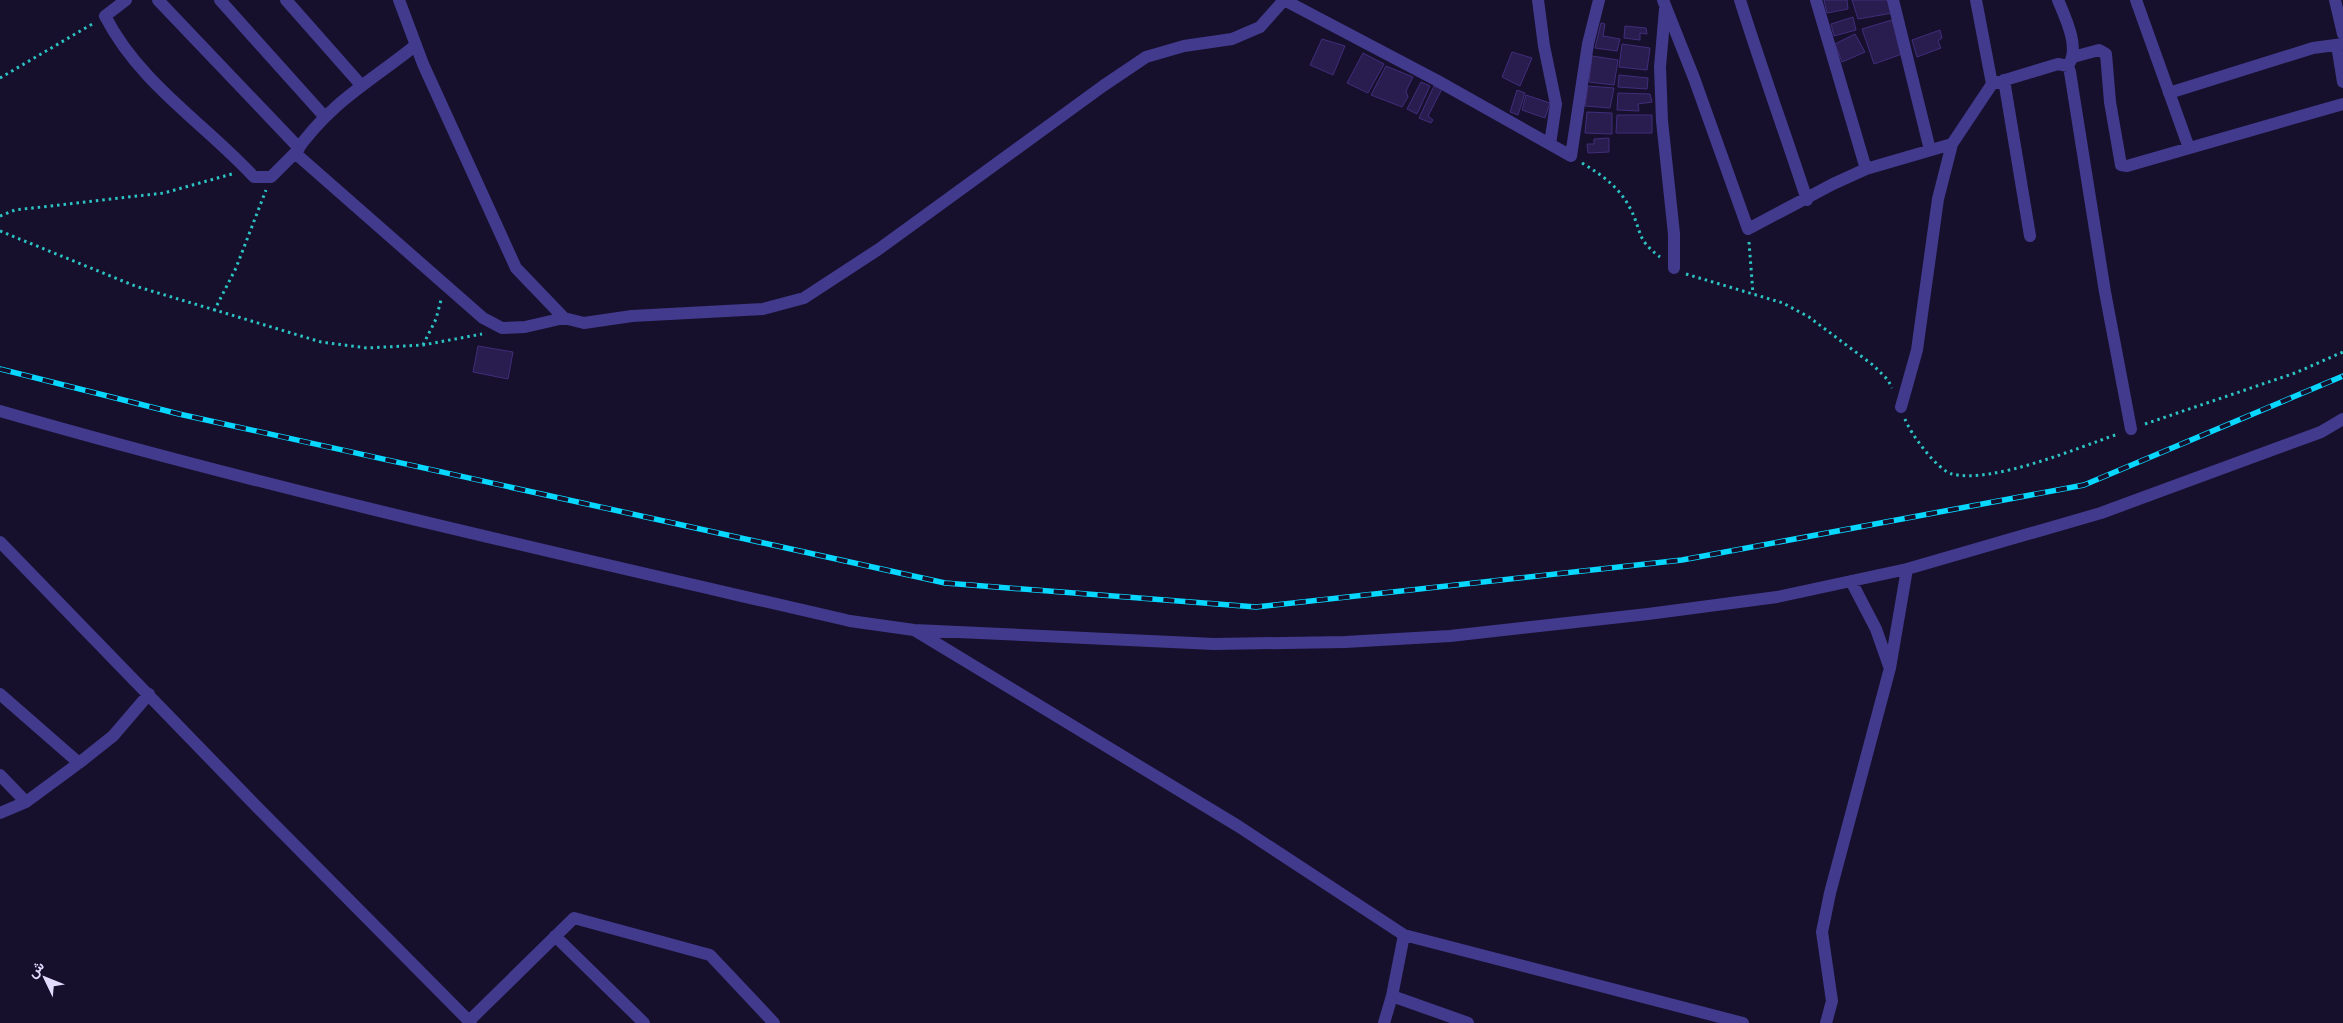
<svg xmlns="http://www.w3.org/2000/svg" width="2343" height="1023" viewBox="0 0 2343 1023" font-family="Montserrat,Vazirmatn,sans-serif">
<rect width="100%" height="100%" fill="#17102d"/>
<path fill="#291c4e" stroke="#412d7b" d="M1824 0H1847L1848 9 1827 13Z
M1852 0H1891L1893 13 1858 19Z
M1853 17 1856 30 1834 36 1831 24Z
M1892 20 1902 54 1874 64 1862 29Z
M1601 23 1605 24 1603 36 1620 39 1617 51 1595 48Z
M1625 26 1646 28 1647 34 1640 33V40L1624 38Z
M1940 30 1942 38 1938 41 1941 48 1917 57 1912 40Z
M1855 34 1865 52 1842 62 1835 44Z
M1322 39 1345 46 1333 75 1310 65Z
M1622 44 1650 48 1647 70 1619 67Z
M1512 52 1532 58 1520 86 1502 77Z
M1363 53 1384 64 1368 93 1347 83Z
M1592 56 1618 60 1614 85 1589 82Z
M1386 66 1413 77 1406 91 1408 97 1402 107 1371 95Z
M1619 75 1648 78 1647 89 1618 87Z
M1421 82 1430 86 1417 114 1407 109Z
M1434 86 1442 89 1428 116 1433 120 1431 123 1419 118Z
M1588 86 1614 88 1610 108 1585 106Z
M1517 90 1525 93 1518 115 1510 112Z
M1618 93 1650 94 1652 102 1638 104 1639 111 1617 110Z
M1526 95 1550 103 1545 118 1522 110Z
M1587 112 1612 113V134L1585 133Z
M1617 115H1652V133H1616Z
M1609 138V152L1588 153 1587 144H1594V139Z
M478 346 513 352 508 379 473 372Z"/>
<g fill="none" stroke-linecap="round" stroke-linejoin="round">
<path stroke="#2cc3c3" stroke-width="3" stroke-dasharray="2.5 4" stroke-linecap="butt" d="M0 78 94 23
M1582 163C1602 175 1619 187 1630 208 1643 233 1635 238 1660 257
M0 216 15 210 164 193 232 174
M0 231 135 286 321 342 367 348 423 345 482 334
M1749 242 1753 294
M1686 274 1783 303 1809 317 1873 365 1888 380 1892 388
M214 311 236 268 266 190
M423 345 436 319 441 300
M1905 419C1910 433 1937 470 1952 474 1993 484 2077 448 2118 434
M2145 424 2295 373 2343 352"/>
<path stroke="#423a8d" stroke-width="12" d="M126 0 105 16C140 84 204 123 254 177H271L295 153
M158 0 299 148
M220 0 324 116
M286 0 361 85
M399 0 423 64 516 268 564 318 584 323 632 316 763 309 804 298 879 249 1103 86 1146 57 1184 46 1232 39 1260 27 1284 0
M1284 0 1436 80 1571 156 1588 44 1599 0
M1538 0 1544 46 1556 104 1550 144
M1663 0 1694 78 1748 229 1833 184 1866 169 1952 144
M1740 0C1761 67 1785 133 1807 200
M1816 0 1866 169
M1893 0 1930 150
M1976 0 1992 84
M2058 0C2065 17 2080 47 2069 64
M2136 0 2189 148
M2335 0 2343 34
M1665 9 1660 67 1662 121 1674 234V268
M416 45C370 82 329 103 295 153L483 318 502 328 525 327 564 318
M2337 45 2343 82
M2073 57 2099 50 2106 54 2110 102 2121 165 2127 166 2343 104
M2004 80 2030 236
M2169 93 2313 48 2343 44
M1901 407 1917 350 1938 199 1952 144 1992 84 2058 64 2068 66 2070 72 2105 292 2131 429
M0 411C281 492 565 555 850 621L914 630 1214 644 1345 642 1450 636 1648 614 1777 597 1907 569 2101 513 2321 432 2343 419
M0 542 258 808 471 1023
M1851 581 1876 629 1889 666
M916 631 1238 826 1404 935 1743 1023
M0 694 79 763
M0 775 26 802
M0 813 26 802 79 763 113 736 149 694
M555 936 644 1023
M1392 996 1404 935
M469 1021 574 918 710 955 774 1023
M1384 1023 1392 996 1468 1023
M1826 1023 1832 1001 1822 932 1830 893 1890 668 1907 569"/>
<g stroke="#08d8ff" stroke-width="5.5">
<path id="rail" d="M0 369 179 414 945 583 1256 607 1682 560 2084 485 2343 376"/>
</g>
<use href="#rail" stroke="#17102d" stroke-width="4" stroke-dasharray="11" stroke-linecap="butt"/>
</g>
<g transform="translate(45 978) rotate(313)" stroke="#17102d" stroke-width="4" paint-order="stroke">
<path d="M0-4L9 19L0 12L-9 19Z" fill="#e2dcff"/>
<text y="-8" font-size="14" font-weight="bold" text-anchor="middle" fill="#e2dcff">ش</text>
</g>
</svg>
